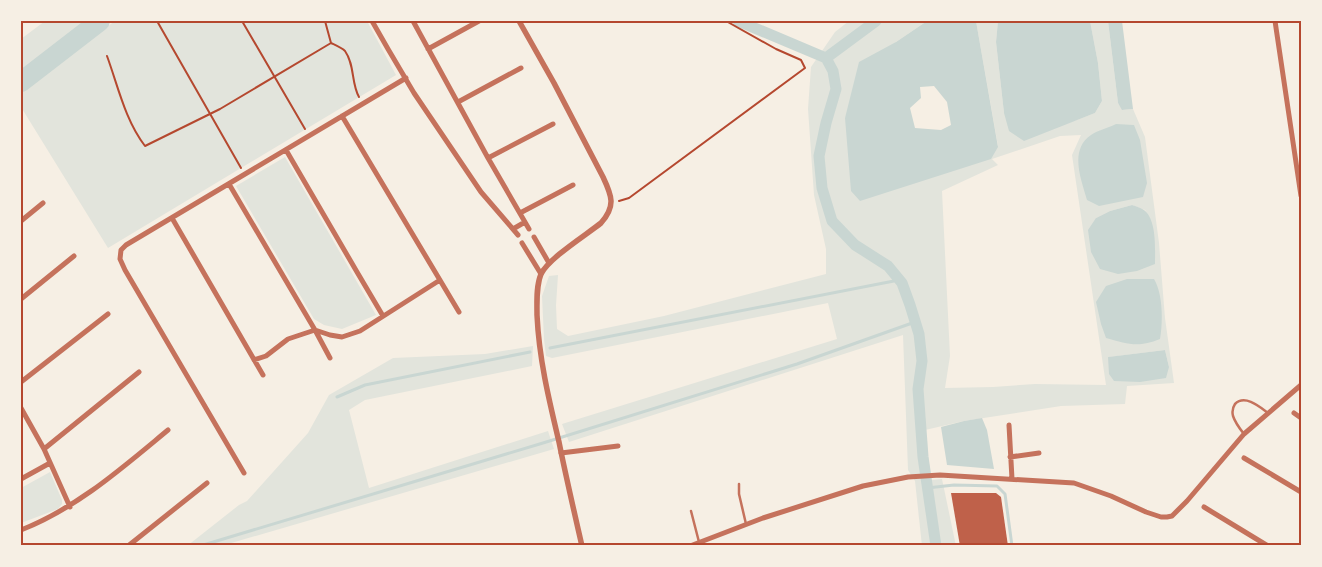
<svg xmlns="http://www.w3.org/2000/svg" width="1322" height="567" viewBox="0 0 1322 567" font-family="Lato,sans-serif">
<rect width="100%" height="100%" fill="#f6efe4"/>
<path fill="#e2e4dc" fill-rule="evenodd" d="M45 21H90L21 71V39Z
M115 21H367L396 75 108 248 21 107V89Z
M849 21H927L896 42 845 118 998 146 976 21H998L996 42 1004 113 1074 121 1095 113 1102 101 1098 63 1090 21H1108L1118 103 1123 110 1133 109 1145 137 1159 243 1165 318 1174 383 1127 386 1125 404 1061 406 964 421 925 430 931 480 942 479 956 546H922L915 481 908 470 903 335 569 442 562 424 837 339 828 303 552 358 546 356 544 339 542 296 549 276 558 275 556 305 557 329 568 336 664 316 826 274V249L814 195 808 109 811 67 835 32ZM1081 135 1072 155 1106 385 1035 384 993 387 945 388 950 356 942 191 998 165 992 159 1060 136ZM1132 205 1145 210 1150 218H1096L1110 211ZM1165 350 1169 367 1109 357Z
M285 157 376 315 342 329 324 325 314 319 236 186Z
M533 346 532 366 365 400 349 410 369 488 548 431 554 449 221 546H187L239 505 247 501 308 433 329 395 393 358 485 354Z
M50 472 62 500V504L58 509 21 523V488Z"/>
<path fill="#c9d6d2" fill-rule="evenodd" d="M927 21H976L998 147 991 159 860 201 851 191 845 118 859 62 896 42ZM934 86 947 102 951 125 941 130 915 128 910 108 921 98 920 87Z
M998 21H1090L1098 63 1102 101 1095 113 1024 141 1009 131 1004 113 996 42Z
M1108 21H1122L1133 109 1122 110 1118 103Z
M1116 124 1134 125 1140 140 1147 183 1143 197 1099 206 1087 200C1081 179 1069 150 1091 135 1098 130 1108 128 1116 124Z
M1132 205C1136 206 1141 208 1144 210 1157 220 1155 249 1155 264L1137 271 1118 274 1100 269 1091 252 1088 230 1096 218 1110 211Z
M1127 279H1154C1163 294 1163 321 1160 339 1138 348 1128 344 1106 338L1101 324 1096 302 1106 286Z
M1165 350 1169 367 1166 378 1140 382 1114 381 1109 374 1108 357Z
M982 418 987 430 994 469 947 465 941 427 964 421Z"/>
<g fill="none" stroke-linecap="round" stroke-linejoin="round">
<path stroke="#c9d6d2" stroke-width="3" d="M550 348 899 280
M337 397 365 385 530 352
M927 488 954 485 997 486 1005 494 1012 546
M200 546 543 443 797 364 915 322"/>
<path stroke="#c9d6d2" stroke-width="11" d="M738 21 826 58 833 71 836 89 826 123 819 156 822 188 832 221 855 245 888 266 902 283 910 305 919 334 922 361 918 389 923 457 936 546
M826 58 876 21"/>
<path stroke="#c9d6d2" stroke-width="20" d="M21 82 100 21"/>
</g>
<path fill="#bf614a" d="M951 493H996L1001 497 1008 546H960Z"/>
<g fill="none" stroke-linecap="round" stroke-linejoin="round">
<path stroke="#b5482f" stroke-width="2" d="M157 21 241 168
M242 21 305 129
M331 43C335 45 342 48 345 51 355 65 351 83 359 97
M107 56C118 86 125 120 145 146L220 109 331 43 325 21
M619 201 629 198 805 68 801 60 776 49 726 21"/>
<path stroke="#c5725c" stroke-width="2.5" d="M1244 434C1240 429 1235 422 1233 416 1232 412 1233 407 1235 404 1245 394 1260 407 1268 413
M739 484V494L746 524
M691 511 699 542"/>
<path stroke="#c5725c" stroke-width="5" d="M372 21 388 49 414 93 481 192 518 235
M413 21 488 158 529 229
M1275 21 1301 196
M428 49 479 21
M458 102 521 68
M342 116 459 312
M286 150 357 272 383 316
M488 158 553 124
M229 184 315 330 330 358
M520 213 573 185
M172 218 263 375
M21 221 43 203
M513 229 525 222
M534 237 549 263
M522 243 541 274
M21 299 74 256
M254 360 266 356 288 339 315 330 330 335 342 337 360 331 440 280
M21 382 108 314
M21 408 44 449 70 507
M1294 413 1301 418
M1009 425 1012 479
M44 449 139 372
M561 453 618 446
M1010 457 1039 453
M1244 458 1301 492
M244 473 125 270 120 259 121 250 126 245 406 78
M21 479 50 463
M1204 507 1268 546
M21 530C77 508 122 468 168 430
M128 546 207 483
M690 546 763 518 863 486 908 477 940 475 1074 483 1111 496 1146 512 1161 517H1167L1172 516 1187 501 1244 434 1301 385"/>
<path stroke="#c5725c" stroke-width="5.5" d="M519 21 554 83 603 177C612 196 616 206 601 223 586 235 549 258 541 274 536 286 537 302 537 315 539 359 549 400 559 442 566 477 574 511 582 546"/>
</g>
<rect width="1322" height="567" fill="none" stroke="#f6efe4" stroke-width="45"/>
<rect x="22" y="22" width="1278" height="522" fill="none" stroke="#b5482f" stroke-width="2"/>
</svg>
